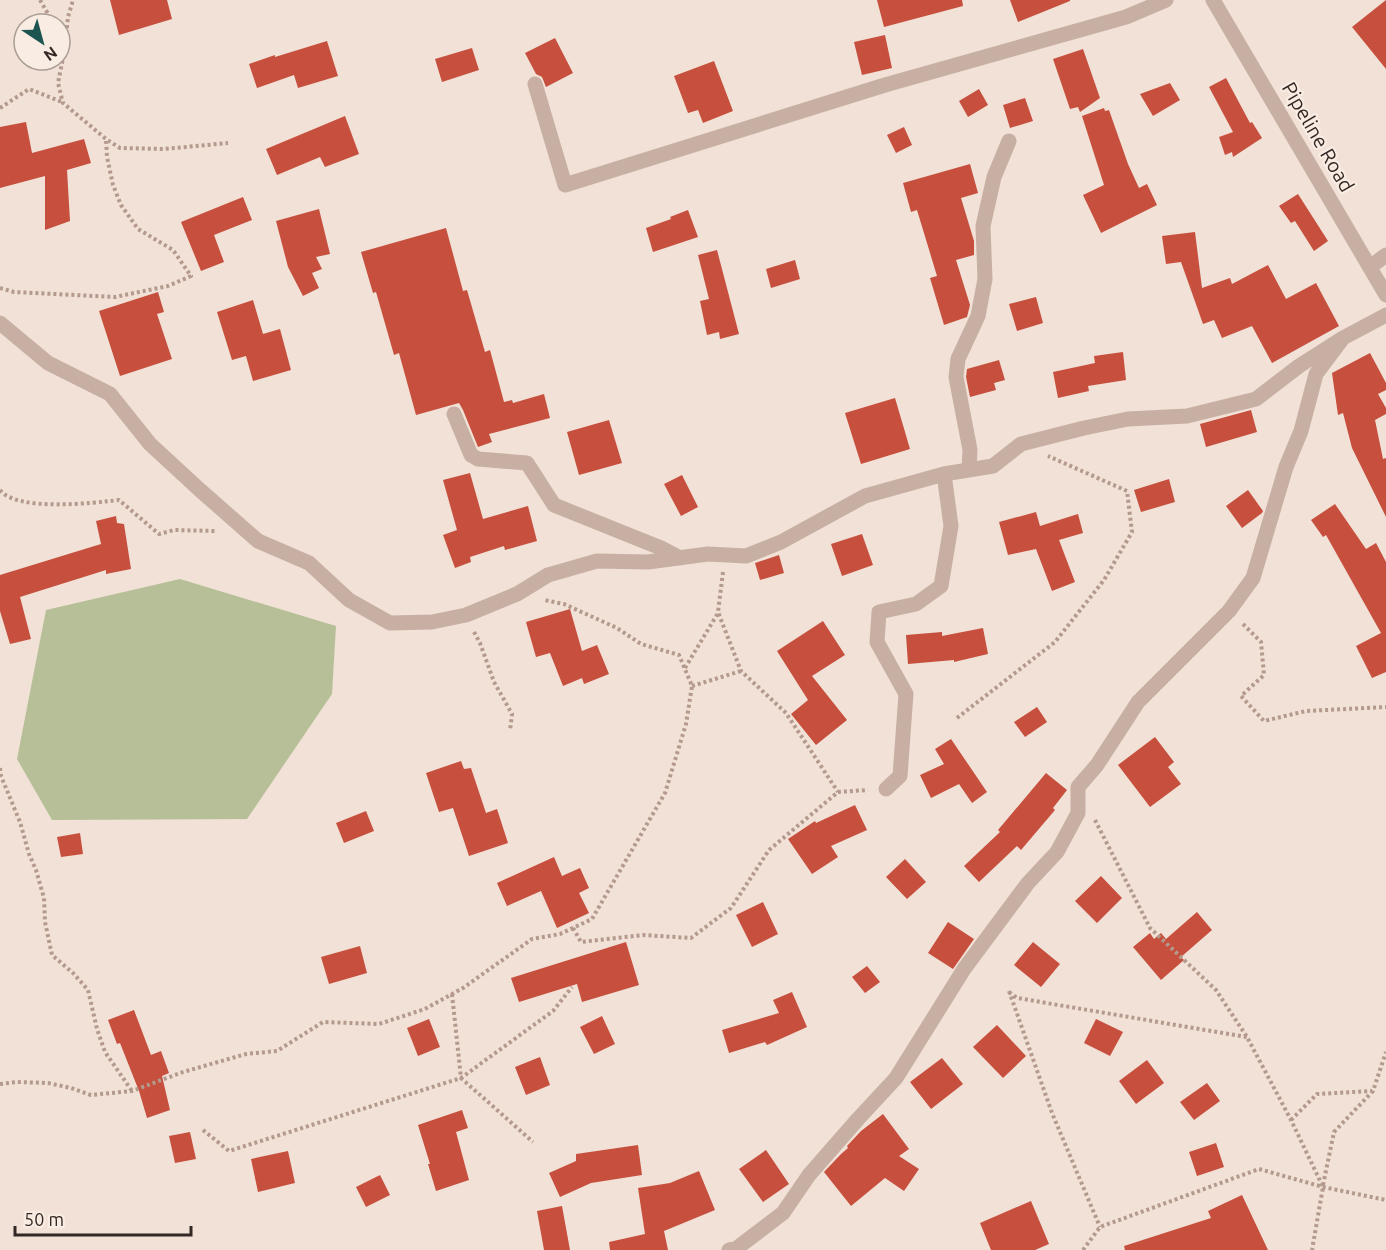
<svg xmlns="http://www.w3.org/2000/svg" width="1386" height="1250" viewBox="0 0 1386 1250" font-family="Ubuntu,sans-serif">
<rect width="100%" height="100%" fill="#f1e1d6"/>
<path fill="#b6bf97" d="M180 579 336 626 332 694 247 819 52 820 17 759 46 610Z"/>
<path fill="#c74f3e" d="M110 0H167L172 19 119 35Z
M877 0H962L963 6 884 27Z
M1010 0H1070V1L1018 22Z
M1386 0V69L1352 27Z
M885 35 892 68 862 75 854 42Z
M555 38 573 73 546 87 542 77 536 74 525 53Z
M327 41 338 76 298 88 294 75 257 88 249 64 275 55V57Z
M472 48 479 70 442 82 435 59Z
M1083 49 1100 98 1080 112 1078 107 1070 109 1053 59Z
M714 61 733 111 703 123 698 110 688 113 674 76Z
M1226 78 1250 123 1252 122 1262 138 1233 157 1232 152 1225 155 1219 137 1233 132 1209 87Z
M1170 83 1180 100 1153 116 1140 94Z
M979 89 988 105 968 117 959 101Z
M1025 98 1033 121 1010 128 1003 105Z
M1104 108 1105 111 1109 110 1128 164 1139 188 1147 184 1157 205 1101 233 1083 195 1104 185 1082 116Z
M345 116 359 154 325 167 320 157 277 175 266 149Z
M26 122 32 153 84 139 91 163 67 170 70 221 45 230V176L0 188V127Z
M904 127 912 145 896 153 887 135Z
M970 164 978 193 961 198 974 241V255L956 260 970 305 967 317 944 325 930 278 937 276 917 210 911 212 903 183Z
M1298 194 1328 241 1314 251 1295 221 1291 223 1279 206Z
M243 197 252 220 214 235 224 262 201 271 181 222Z
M319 209 330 254 316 257 322 269 312 273 319 288 303 296 288 267 276 221Z
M688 210 698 237 653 252 646 228 671 219 670 217Z
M446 228 463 291 467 290 485 352 490 350 504 402 512 400 513 403 544 394 550 418 489 434 492 442 478 447 463 410 459 403 416 415 399 353 394 355 376 292 373 293 361 252Z
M1195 232 1202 288 1230 278 1232 284 1268 265 1286 299 1316 283 1339 326 1272 363 1252 326 1222 338 1214 320 1203 324 1181 262 1166 264 1162 236Z
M717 250 739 334 720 339 719 332 707 335 700 301 709 299 698 255Z
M795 260 800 279 771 288 766 269Z
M158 292 164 312 157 314 172 359 120 376 99 311Z
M1036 297 1043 323 1017 331 1009 304Z
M253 300 263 334 280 329 291 370 253 381 246 356 232 360 217 312Z
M1123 352 1126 380 1088 386 1089 391 1058 398 1053 372 1095 363 1094 356Z
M1370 353 1386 383V390L1378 394 1386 408V414L1375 420 1383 459 1386 458V517L1352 448 1343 413 1338 415 1332 373Z
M999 360 1005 380 994 383 996 390 970 397 966 377 967 369Z
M895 398 910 449 861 464 845 413Z
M1251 410 1257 432 1206 447 1200 424Z
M609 420 622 463 579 475 567 432Z
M470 473 483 519 528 506 537 541 505 550 504 546 470 557 471 562 455 568 443 535 457 530 443 480Z
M682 475 698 507 681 516 664 484Z
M1169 479 1175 502 1141 512 1134 490Z
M1248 490 1263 511 1262 513 1242 528 1226 506Z
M1335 504 1366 549 1376 543 1386 562V672L1372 678 1356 646 1381 633 1326 535 1323 537 1311 520Z
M1036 512 1040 526 1078 514 1083 533 1059 540 1075 582 1052 591 1036 549 1008 555 999 522Z
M116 516 117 523 124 524 131 569 106 574V570L20 597 31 639 10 644 0 611V575L101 544 96 521Z
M862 534 873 565 842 576 831 544Z
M779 555 784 573 760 580 755 563Z
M570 609 582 651 597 645 609 674 584 684 582 678 563 686 550 653 536 657 526 622Z
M823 621 845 655 812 676 847 720 816 745 791 714 808 700 777 651Z
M983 628 988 654 954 662V660L908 664 906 635 942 632V636Z
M1037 707 1047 722 1025 737 1014 722Z
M1155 737 1174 762 1168 767 1181 784 1150 807 1118 765Z
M951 739 987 792 972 803 959 784 931 798 920 775 944 764 935 749Z
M461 761 464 769 471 768 486 813 497 809 508 843 469 856 453 808 439 812 426 773Z
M1046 773 1067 790 1053 808 1055 810 1021 850 1017 846 979 882 964 866 1000 832 998 830Z
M855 805 867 830 831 846 838 857 812 874 788 839 815 821 816 823Z
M366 811 374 831 344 843 336 823Z
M80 833 83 854 61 857 57 837Z
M554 857 562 876 580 868 589 888 579 893 589 913 557 928 541 891 507 906 497 883Z
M905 859 926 882 907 899 886 877Z
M1101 876 1122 898 1097 923 1075 901Z
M763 902 778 934 752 947 736 915Z
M1197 912 1212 930 1181 957 1184 960 1161 980 1133 947 1150 933 1154 939 1161 933 1166 939Z
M948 922 974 939 953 969 928 953Z
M626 942 639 985 582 1002 577 984 519 1002 511 978Z
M1033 942 1060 964 1041 987 1014 965Z
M360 946 367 973 329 984 321 957Z
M867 966 880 982 865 993 852 977Z
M792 992 807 1027 767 1045 765 1042 729 1053 722 1030 779 1013 773 1000Z
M134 1010 151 1055 161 1051 169 1073 162 1076 170 1110 147 1118 139 1091 120 1043 117 1044 108 1020Z
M602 1016 615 1044 594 1054 580 1027Z
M429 1019 440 1047 418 1056 407 1028Z
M1096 1019 1123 1032 1110 1056 1084 1043Z
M997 1025 1026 1056 1003 1078 973 1047Z
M540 1057 550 1085 526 1095 515 1067Z
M942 1058 963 1084 931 1109 910 1082Z
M1147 1060 1164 1083 1136 1104 1119 1081Z
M1207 1083 1220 1101 1194 1120 1180 1102Z
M462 1110 468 1128 456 1132 469 1180 436 1191 428 1164H430L418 1125Z
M883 1114 909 1149 899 1156 919 1169 904 1191 885 1178 851 1206 824 1172 841 1154 848 1148 847 1146 861 1131Z
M190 1132 196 1159 175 1163 169 1136Z
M1216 1143 1224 1167 1197 1176 1189 1152Z
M638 1145 642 1175 591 1183 560 1197 549 1173 576 1161V1154Z
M766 1150 789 1184 763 1202 739 1169Z
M288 1151 295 1183 258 1192 251 1159Z
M699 1171 715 1210 664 1231 668 1250H610L609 1242 645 1234 638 1188 670 1183Z
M380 1175 390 1195 366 1207 356 1187Z
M1242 1195 1268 1250H1125L1124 1246 1211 1218 1208 1211Z
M1031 1201 1049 1244 1035 1250H991L980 1223Z
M562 1206 570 1250H544L537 1211Z"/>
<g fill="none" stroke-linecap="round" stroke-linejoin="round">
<path stroke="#b4998d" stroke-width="4" stroke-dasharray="3 3" stroke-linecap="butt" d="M40 0 54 24
M60 38 65 48 58 83 63 103 106 139 120 148 164 149 228 143
M65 46 68 17 73 0
M0 108 29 89 62 102
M0 288 14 292 115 297 168 286 191 276 173 250 138 229 121 205 113 185 107 157 106 139
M0 490C17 512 93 503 119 500L159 534 174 530 216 531
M723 572 718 612 741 671 786 713 838 792
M1243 624 1261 642 1264 675 1241 696 1264 721 1306 711 1386 707
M474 632 480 643 494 682 512 714 510 731
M685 668 718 613
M692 686 741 671
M957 718 1055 642 1104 580 1132 532 1127 491 1048 456
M0 768 1 776 20 822 29 854 36 870 44 898 45 922 52 955 73 973 88 990 97 1029 105 1052 132 1091
M1095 820 1150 928 1216 990 1247 1037 1291 1120 1323 1187 1312 1250
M573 928 581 942 643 935 691 938 731 908 769 850 838 792 868 790
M1009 991 1052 1113 1100 1227
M1009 992 1017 998 1247 1037
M452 994 461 1078 533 1142
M0 1084 17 1082 48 1083 71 1088 91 1095 132 1091 183 1072 246 1054 277 1051 323 1022 379 1024 425 1009 463 988 532 939 560 934 592 919 665 793 686 724 692 686 679 655 641 644 617 628 564 604 544 600
M1291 1120 1317 1094 1372 1091
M203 1130 229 1151 461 1078 553 1011 572 987
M1323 1185 1334 1132 1373 1091 1386 1052
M1083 1250 1100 1227 1259 1169 1323 1187 1386 1200"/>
<path stroke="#c8afa3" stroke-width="15" d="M1213 0 1386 295
M535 84 565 185 885 85 1126 17 1166 0
M1370 267 1386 255
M0 323 48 363 110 394 150 444 201 491 258 541 309 563 349 600 390 623 432 622 466 615 517 594 548 575 597 561 648 562 708 554 746 556 781 542 865 496 944 474 993 466 1021 444 1084 428 1128 419 1187 416 1256 399 1299 366 1343 338
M454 414 471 455 478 459 527 463 554 505 661 548 680 558
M969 470 970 450 956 377 958 359 978 316 985 279 983 226 994 177 1009 141
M886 789 900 776 906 694 877 642 879 612 916 604 941 586 951 526 944 474
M729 1250 737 1248 783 1213 809 1175 858 1119 896 1078 964 969 1028 883 1057 852 1078 813V787L1097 765 1138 702 1229 611 1253 578 1286 467 1301 431 1316 374 1343 338 1386 315"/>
</g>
<g text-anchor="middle" stroke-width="4.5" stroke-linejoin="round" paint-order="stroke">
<g font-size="20" fill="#332825" stroke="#f9ece2">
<text transform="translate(1318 137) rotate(60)" y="7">Pipeline Road</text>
</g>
</g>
<g transform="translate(42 42) rotate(144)"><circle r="28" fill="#f9ece2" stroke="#aa9e96" stroke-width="1.5"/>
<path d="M0-4.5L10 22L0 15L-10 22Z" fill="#1b5451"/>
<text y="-9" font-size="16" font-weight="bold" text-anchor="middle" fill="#332825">N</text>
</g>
<path d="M15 1226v9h176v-9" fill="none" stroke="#332825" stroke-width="3"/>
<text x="24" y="1226" font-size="18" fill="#332825" stroke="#f9ece2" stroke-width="4.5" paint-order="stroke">50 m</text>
</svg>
